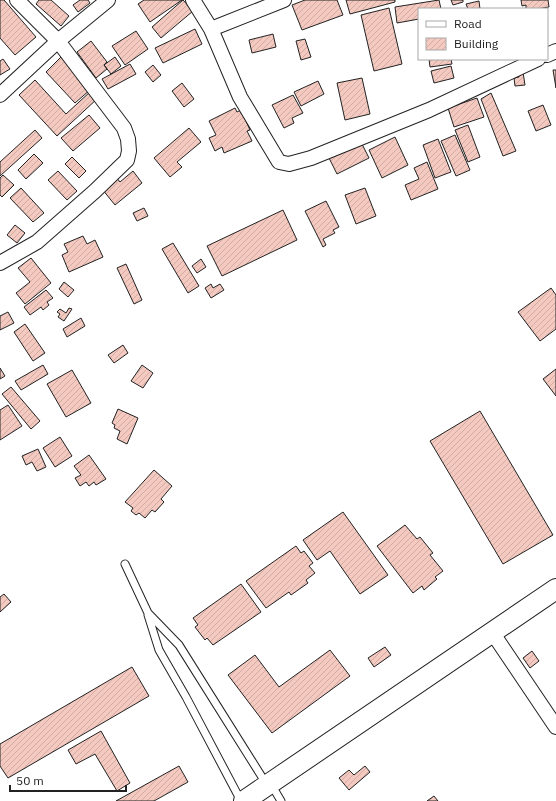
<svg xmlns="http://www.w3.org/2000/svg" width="556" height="801" viewBox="0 0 556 801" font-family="'IBM Plex Sans',sans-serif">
<defs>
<pattern id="building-hatch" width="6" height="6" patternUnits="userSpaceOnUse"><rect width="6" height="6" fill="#f3c9c0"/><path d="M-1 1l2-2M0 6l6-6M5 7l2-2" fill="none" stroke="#d0aca5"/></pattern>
</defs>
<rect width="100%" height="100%" fill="#fff"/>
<path fill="url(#building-hatch)" stroke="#222" d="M0 0H4L36 37 15 55 0 38Z
M39 0H51L69 16 61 26 36 4Z
M80 0H88L90 3 78 12 73 5Z
M144 0H182L150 22 138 4Z
M183 0 193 11 161 38 152 27Z
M305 0H337L343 15 302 30 292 5Z
M346 0H395V2L350 14Z
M439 0 441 9H419V19L397 23 395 7Z
M451 0H463V2L453 5Z
M521 0H548L549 7 537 9H526V5L522 6Z
M479 1 480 9H468L466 4Z
M389 8 402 64 374 71 361 15Z
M195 29 202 44 163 63 155 48Z
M136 31 148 49 125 65 112 46Z
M273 34 276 47 252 53 249 40Z
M305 39 311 57 301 60 296 41Z
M91 41 107 62 104 65 107 69 96 78 77 52Z
M61 57 91 89 75 103 46 72Z
M115 57 121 66 111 74 104 65Z
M3 59 10 69 0 75V61Z
M429 59H451L452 64 430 67Z
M130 64 136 74 108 89 102 79Z
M153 65 161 75 153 82 145 72Z
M451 66 454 78 434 83 431 71Z
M553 70H556V88Z
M523 72 525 85 515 86 514 78 519 77V73Z
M362 78 370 114 345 120 337 83Z
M35 80 66 114 91 91 98 98 57 136 19 95Z
M318 81 324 94 301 106 294 92Z
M182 83 194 99 184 107 172 91Z
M491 93 516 151 503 156 481 99Z
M293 95 303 113 292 118 294 123 284 128 272 105Z
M477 98 484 117 454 127 448 108Z
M543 105 551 125 536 131 528 111Z
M235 108 237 112 241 110 250 130 247 131 252 141 224 153 222 147 215 151 209 138 216 135 209 121Z
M89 115 100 128 73 151 61 138Z
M468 125 480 157 468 162 455 130Z
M189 128 201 142 177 162 182 167 170 177 154 158Z
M35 130 42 138 0 176V162Z
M455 135 470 170 456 176 441 141Z
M395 137 408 165 382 178 369 150Z
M438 139 451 172 435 178 423 145Z
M361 142 369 158 337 174 329 158Z
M34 154 43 163 26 179 18 170Z
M72 157 86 171 79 178 65 164Z
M427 162 438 189 411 200 405 185 419 179 414 168Z
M58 171 77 191 67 200 48 180Z
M133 171 142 183 115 205 102 189 116 177 120 182Z
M3 175 14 185 2 197 0 195V178Z
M21 188 44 213 33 222 10 198Z
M365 188 376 216 356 224 345 195Z
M326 201 339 227 333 230 335 233 323 239 326 245 323 247 305 211Z
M144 208 148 216 137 221 133 213Z
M283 210 297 240 222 276 207 246Z
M15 225 25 233 17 243 7 235Z
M83 236 87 244 95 240 103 257 69 272 62 255 68 252 64 244Z
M173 243 199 286 188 293 162 249Z
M31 258 51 283 25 304 16 293 30 282 18 268Z
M201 259 206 267 197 273 192 266Z
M126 264 142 300 134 304 117 268Z
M64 282 74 290 68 297 59 289Z
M211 284 213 288 220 284 224 290 211 298 205 288Z
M551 288 556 295V329L540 341 518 312Z
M46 290 53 298 47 302 49 305 43 310 41 307 30 315 24 307Z
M69 308 72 309 64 321 58 317 60 314 57 312 60 309 66 313Z
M8 312 14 323 0 330V316Z
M81 318 85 326 67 337 63 329Z
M25 324 45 353 33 361 14 332Z
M123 345 128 353 114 363 108 355Z
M43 365 48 374 21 390 15 381Z
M142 365 153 373 143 388 131 381Z
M0 368 5 376 0 379Z
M556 369V396L543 379Z
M72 370 91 403 66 417 47 384Z
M11 387 40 421 31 429 2 394Z
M8 405 22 426 0 440V410Z
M118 409 138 418 127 444 117 439 120 431 114 428 115 425 112 423Z
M480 411 553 535 503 564 430 441Z
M60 437 72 456 55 467 43 448Z
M38 449 46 467 37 471 32 462 26 465 22 456Z
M89 455 106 479 96 485 94 482 89 486 86 482 80 486 75 478 81 475 74 466Z
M154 470 172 486 161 499 164 502 155 512 152 510 145 518 139 513 136 515 131 511 133 508 125 502Z
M343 512 388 575 360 594 330 551 317 560 303 540Z
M405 525 417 539 420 537 433 553 430 555 443 571 435 577 437 579 424 590 422 586 413 593 377 546Z
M296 546 301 553 304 551 313 563 309 566 315 573 306 580 308 583 291 595 289 592 266 608 246 581Z
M241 584 261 612 213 645 207 638 205 640 195 627 198 625 193 618Z
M4 594 11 602 0 612V597Z
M385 647 391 655 374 667 368 658Z
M330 650 350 676 272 733 228 675 255 655 279 687Z
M532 651 539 661 530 668 523 658Z
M132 667 149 696 8 778 0 766V744Z
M101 731 130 783 117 791 95 754 76 764 68 750Z
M179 766 188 782 154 801H116Z
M365 766 370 772 349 790 339 778 349 770 354 775Z
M434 796 438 801H427Z"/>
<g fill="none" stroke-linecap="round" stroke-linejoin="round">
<g stroke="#222" stroke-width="9">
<path id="lane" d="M125 564 148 613 179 645 267 785
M148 615 159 650 186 697 241 801
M271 784 281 801"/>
</g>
<g stroke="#222" stroke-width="16">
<path id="street" d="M193 0 211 29 240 97 279 162 289 164 311 158 429 110 538 59
M211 29 284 0
M547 55 556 51
M0 95 58 41 108 0
M0 263 37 242 95 191 127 160 129 151 128 139 124 128 58 41 17 0
M492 632 556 727"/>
</g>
<g stroke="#222" stroke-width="22">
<path id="secondary" d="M244 801 556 589"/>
</g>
<use href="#lane" stroke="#fff" stroke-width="7"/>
<use href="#street" stroke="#fff" stroke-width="14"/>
<use href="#secondary" stroke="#fff" stroke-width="20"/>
</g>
<rect x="418" y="8" width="130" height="52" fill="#ffffff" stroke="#a7a7a7"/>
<rect x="426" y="21" width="20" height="6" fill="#ffffff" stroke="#a7a7a7"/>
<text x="454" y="28" font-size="12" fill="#222222">Road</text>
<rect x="426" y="38" width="20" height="12" fill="url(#building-hatch)" stroke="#a7a7a7"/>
<text x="454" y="48" font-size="12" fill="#222222">Building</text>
<path d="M10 785v6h116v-6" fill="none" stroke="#222222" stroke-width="2"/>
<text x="16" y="785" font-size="12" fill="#222222" stroke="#ffffff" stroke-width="3" paint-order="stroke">50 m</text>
</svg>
